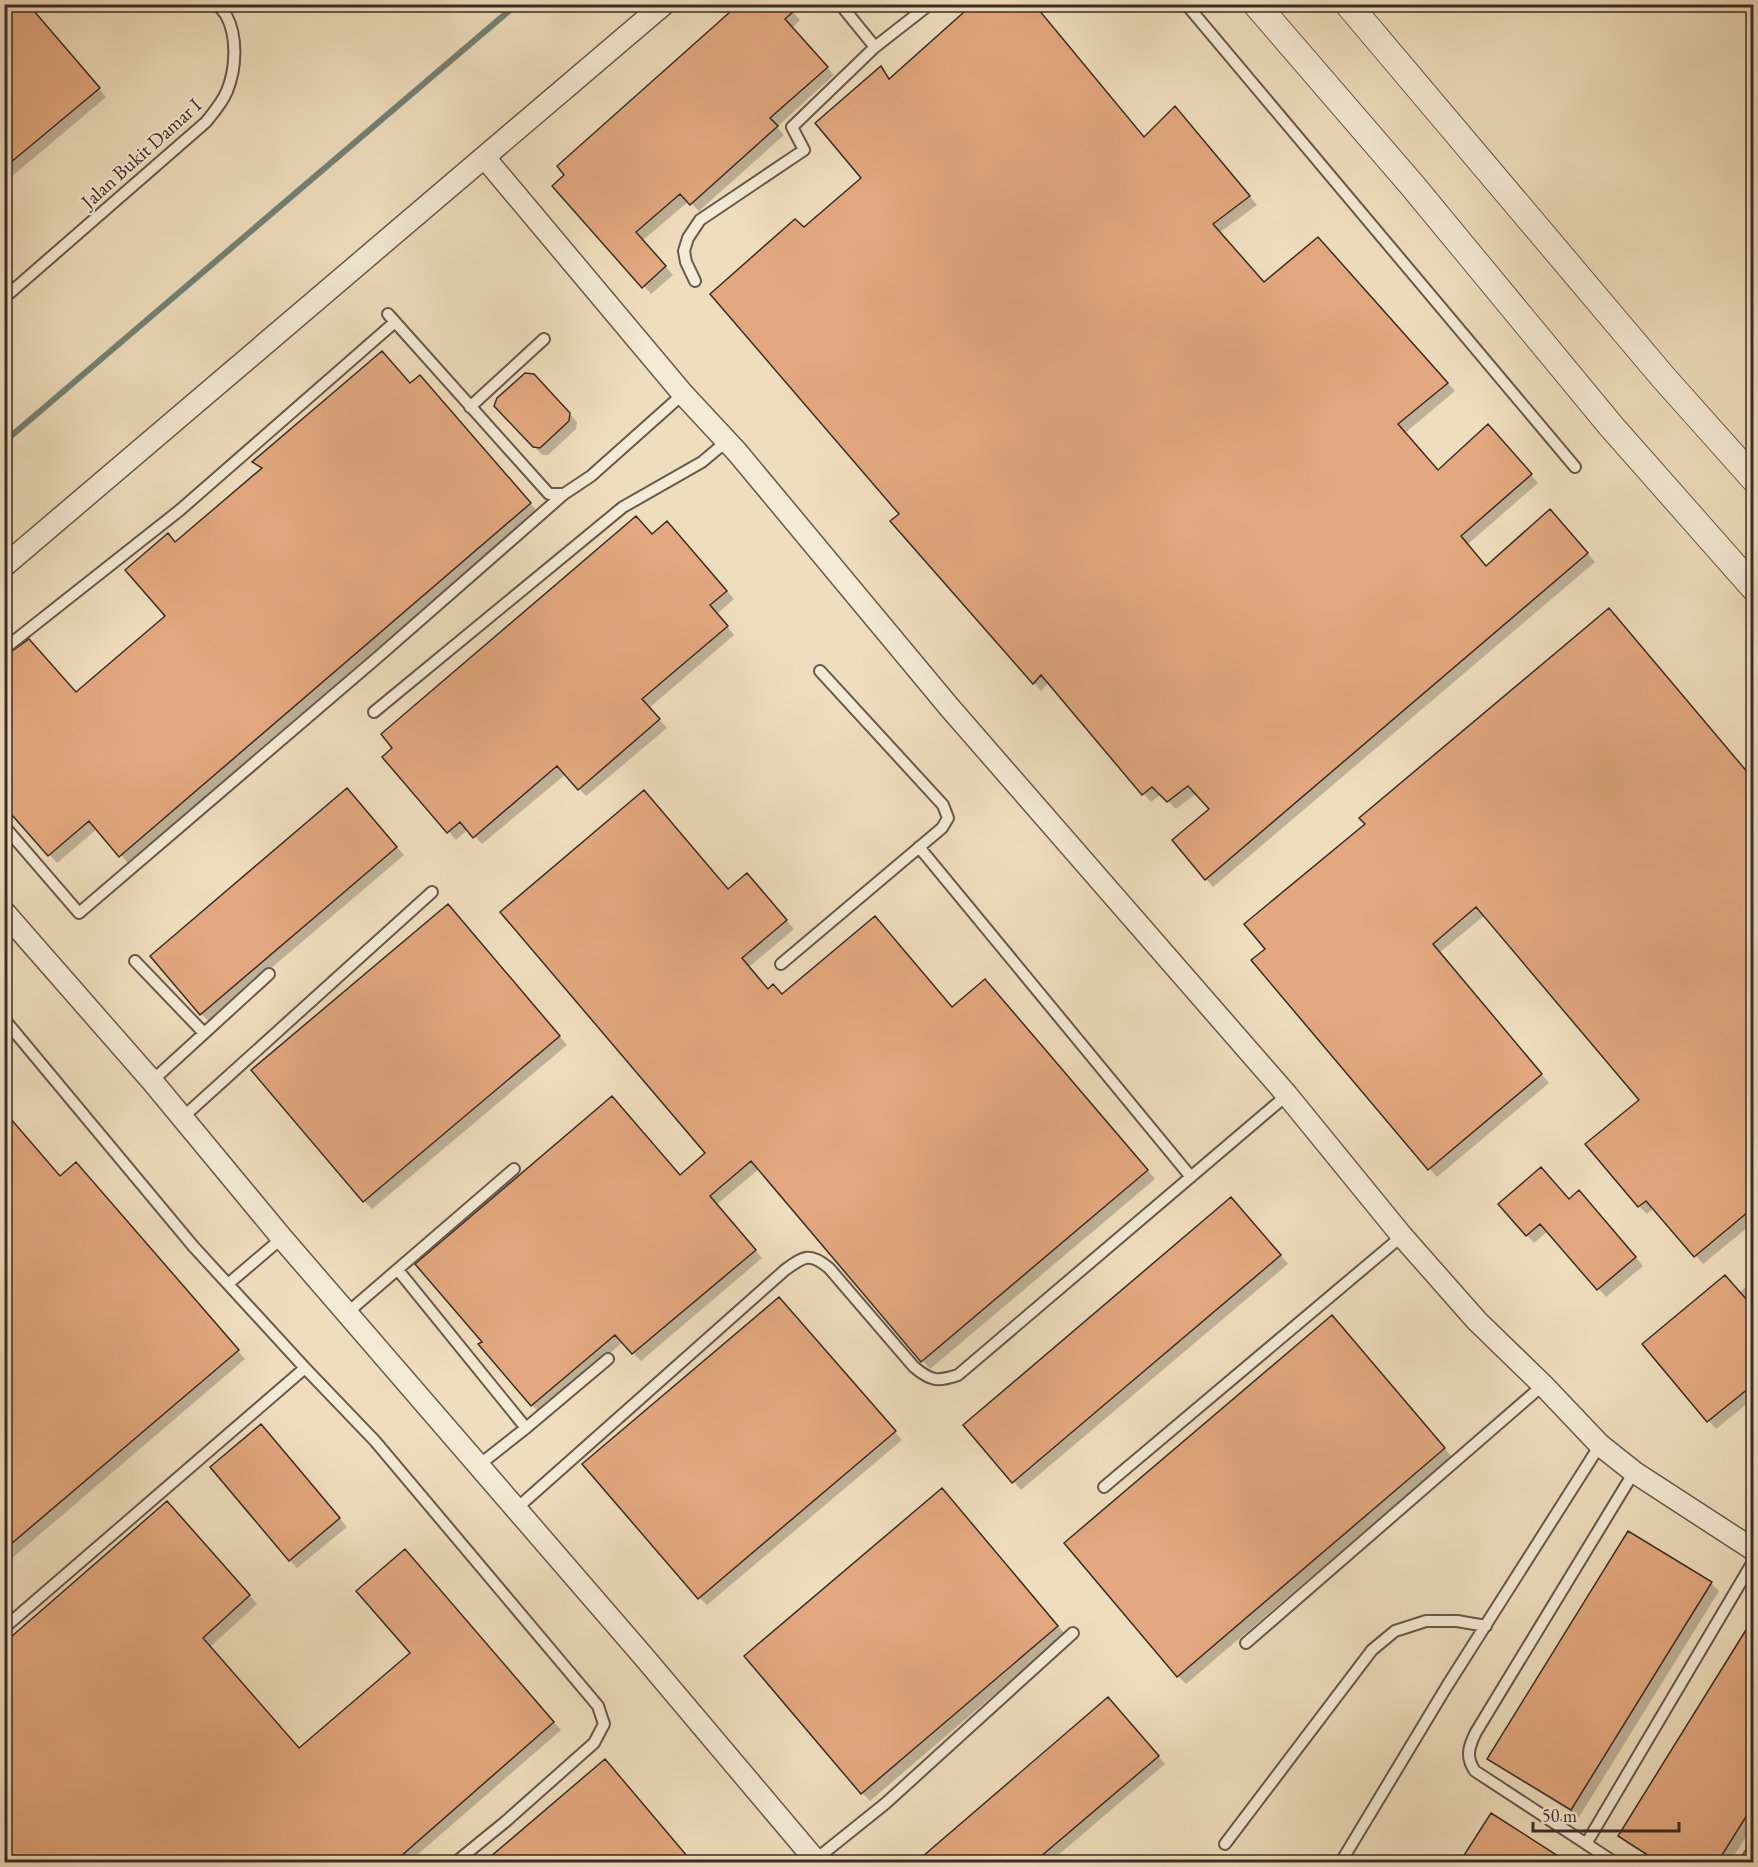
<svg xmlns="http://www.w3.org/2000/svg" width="1758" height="1867" viewBox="0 0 1758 1867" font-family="'EB Garamond',serif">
<rect width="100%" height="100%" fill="#efdebe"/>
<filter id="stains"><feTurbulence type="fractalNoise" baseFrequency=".00333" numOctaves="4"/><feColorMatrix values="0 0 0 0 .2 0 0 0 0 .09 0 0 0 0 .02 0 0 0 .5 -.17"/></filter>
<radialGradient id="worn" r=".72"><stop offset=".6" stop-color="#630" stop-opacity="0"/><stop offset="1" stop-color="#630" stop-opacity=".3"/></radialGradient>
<path fill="#0003" d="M4 4H28L106 97 4 183Z
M786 4 800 20 792 28 834 75 777 127 784 135 699 211 689 201 643 240 673 275 651 294 554 186Z
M976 4H1038L1035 7 1144 138 1183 115 1257 205 1220 232 1265 283 1325 246 1455 391 1405 433 1438 471 1496 434 1538 483 1468 544 1487 568 1558 519 1595 562 1213 887 1206 879 1211 809 1197 793 1176 809 1161 794 1151 802 1049 682 1041 691 1034 683 902 515 804 229 863 179 881 68 891 80Z
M542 384 577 422 576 429 548 455H542L534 446Z
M410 385H427L537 511 128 863 97 829 57 863 4 804 77 694 167 616 176 543 262 469 255 462Z
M675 531 734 599 717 614 734 635 649 708 667 728 586 796 566 774 482 844 468 829 456 840 384 757 652 536Z
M1754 781V1222L1703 1264 1654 1208 1647 1214 1639 1206 1641 1100 1485 915 1439 953 1549 1083 1437 1177 1253 961Z
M354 798 404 855 209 1021 201 1014Z
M755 883 794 929 749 967 768 990 783 996 953 1009 993 989 1155 1179 930 1369 759 1169 716 1205 762 1258 641 1361 623 1342 539 1413 532 1405 680 1176 707 1153 729 891Z
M456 914 567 1045 372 1209 364 1201Z
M4 1112 61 1177 84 1172 245 1359 4 1565Z
M1587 1200 1643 1266 1606 1297 1548 1231 1534 1243 1500 1204Z
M1239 1207 1288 1264 1021 1490 965 1425Z
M1754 1279V1398L1716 1429 1644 1344 1740 1292Z
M786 1306 902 1440 707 1605 700 1598Z
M1340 1324 1452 1457 1186 1684 1178 1676Z
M269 1434 347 1527 297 1568 290 1560Z
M949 1498 1065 1634 870 1801 862 1793Z
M175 1511 257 1604 210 1647 299 1750 412 1653 413 1559 561 1730 409 1862H4Z
M1711 1583 1719 1591 1579 1817 1497 1766 1489 1758Z
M1754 1620V1824L1730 1862H1658L1628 1844 1620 1836Z
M1116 1707 1165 1764 1050 1862H917Z"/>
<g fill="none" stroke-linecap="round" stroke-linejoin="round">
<path stroke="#748377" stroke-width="6" d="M4 442 517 4"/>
</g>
<path fill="#e3a87f" stroke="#3c2c26" stroke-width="1.5" d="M4 4H28L100 88 4 168Z
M739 4H802L785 19 828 67 770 118 778 126 690 205 680 194 636 232 666 266 642 288 552 186 564 175 557 166Z
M973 4H1034L1144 137 1175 106 1250 196 1213 224 1264 282 1318 237 1448 383 1398 424 1438 470 1488 424 1532 474 1461 536 1486 566 1550 509 1588 553 1205 880 1172 840 1209 809 1188 786 1167 802 1152 787 1142 795 1041 675 1033 684 890 521 899 514 710 294 795 219 804 227 861 178 815 123 881 66 889 79Z
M382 351 410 383 420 375 531 503 119 857 89 821 48 856 4 806V657L29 639 76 692 165 616 125 570 168 533 175 542 262 468 252 462Z
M525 373 534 374 570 413 569 421 540 448 533 447 494 406 497 398Z
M636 516 652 534 667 521 727 591 710 605 728 626 642 699 660 719 578 790 557 766 473 838 460 822 447 833 382 757 392 748 381 734Z
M1609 608 1754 780V1207L1694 1257 1646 1201 1638 1207 1585 1144 1639 1100 1476 907 1433 944 1542 1074 1428 1170 1251 960 1265 949 1244 924 1365 824 1359 818Z
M347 788 397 847 200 1015 150 956Z
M644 790 728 889 747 873 787 920 742 958 768 989 773 984 782 994 875 916 952 1007 985 979 1148 1170 921 1362 751 1161 710 1196 756 1250 632 1354 615 1335 531 1406 478 1344 482 1342 415 1264 612 1096 680 1175 705 1153 500 912Z
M448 904 560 1036 363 1202 251 1070Z
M4 1111 60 1176 76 1162 239 1350 4 1550Z
M1541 1167 1569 1199 1579 1190 1636 1257 1597 1290 1540 1224 1526 1236 1498 1204Z
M1231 1197 1281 1255 1012 1483 963 1425Z
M1725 1275 1754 1308V1384L1707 1422 1642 1344Z
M779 1297 896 1431 698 1599 582 1464Z
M1332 1315 1445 1448 1177 1677 1064 1543Z
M261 1424 340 1518 289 1561 210 1467Z
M942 1488 1058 1626 861 1794 744 1656Z
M167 1501 250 1595 203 1638 299 1748 410 1653 356 1591 405 1549 554 1722 393 1863H4V1643Z
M1628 1531 1712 1582 1571 1810 1487 1759Z
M1754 1617V1804L1717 1863H1660L1618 1836Z
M1108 1697 1159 1756 1033 1863H915Z
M605 1759 693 1863H483Z
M1491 1813 1569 1863H1459Z"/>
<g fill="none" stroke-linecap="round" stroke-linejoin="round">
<g stroke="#69584c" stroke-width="14">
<path id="service" d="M840 4 875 47 930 4
M1186 4 1575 467
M695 281 686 262 684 251 688 238 700 220 804 150 792 127 875 47
M4 298 206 122C214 112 222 103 227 91 236 69 238 37 226 15 224 12 220 8 217 4
M388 314 549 494H564L591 476 683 394
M470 407 544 339
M4 649 180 510 395 322
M374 712 623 507 702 462 727 441
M4 826 79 913 378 657 564 494
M919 847 1191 1177
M135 961 204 1033
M781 964 942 828 948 818 943 805 820 671
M4 1019 193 1246 305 1368 375 1441 598 1706 604 1724 594 1743 505 1822 456 1862
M152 1081 269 974
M182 1118 432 892
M398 1270 526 1428
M228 1284 282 1238
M347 1313 514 1169
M479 1465 526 1428 608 1359
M1104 1487 1402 1236
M516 1509 785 1270C804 1256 810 1252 829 1268L914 1367C931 1381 937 1382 958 1375L1287 1095
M4 1628 305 1368
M1246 1643 1543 1385
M1225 1844 1372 1650 1395 1631 1426 1621H1457L1486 1626
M1586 1844 1754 1560
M815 1860 886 1803 1073 1633
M1341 1862 1447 1686 1600 1445
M1614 1862 1475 1771C1465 1757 1469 1746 1476 1732L1634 1472
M1745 1862 1754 1849"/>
</g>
<g stroke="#69584c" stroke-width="24">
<path id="minor" d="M485 158 683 394 737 452 950 708 1287 1095 1402 1236 1477 1321 1543 1385 1600 1445 1634 1472 1754 1550
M4 566 664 4
M4 912 152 1081 282 1238 644 1657 817 1862"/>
</g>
<g stroke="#69584c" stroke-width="28">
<path id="tertiary" d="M1256 4 1412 185 1611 426 1754 588
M1348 4 1663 377 1754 479"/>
</g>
<use href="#service" stroke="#f5ead5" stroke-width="10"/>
<use href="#minor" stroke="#f5ead5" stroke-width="21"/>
<use href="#tertiary" stroke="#f5ead5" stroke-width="26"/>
</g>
<g text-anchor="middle" stroke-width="4.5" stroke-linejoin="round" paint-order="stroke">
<g font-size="20" fill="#3c2c26" stroke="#f5ead5">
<text transform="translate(141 153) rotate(-42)" y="7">Jalan Bukit Damar I</text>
</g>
</g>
<rect width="1758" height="1867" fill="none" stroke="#efdebe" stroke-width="24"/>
<rect x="6" y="6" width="1746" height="1855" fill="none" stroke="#3c2c26" stroke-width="3"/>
<rect x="12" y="12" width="1734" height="1843" fill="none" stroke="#3c2c26" stroke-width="1.5"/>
<path d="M1533 1822v9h146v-9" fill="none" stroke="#3c2c26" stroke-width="3"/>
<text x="1542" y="1822" font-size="18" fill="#3c2c26" stroke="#f5ead5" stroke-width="4.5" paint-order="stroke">50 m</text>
<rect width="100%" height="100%" filter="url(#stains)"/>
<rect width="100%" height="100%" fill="url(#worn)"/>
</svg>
